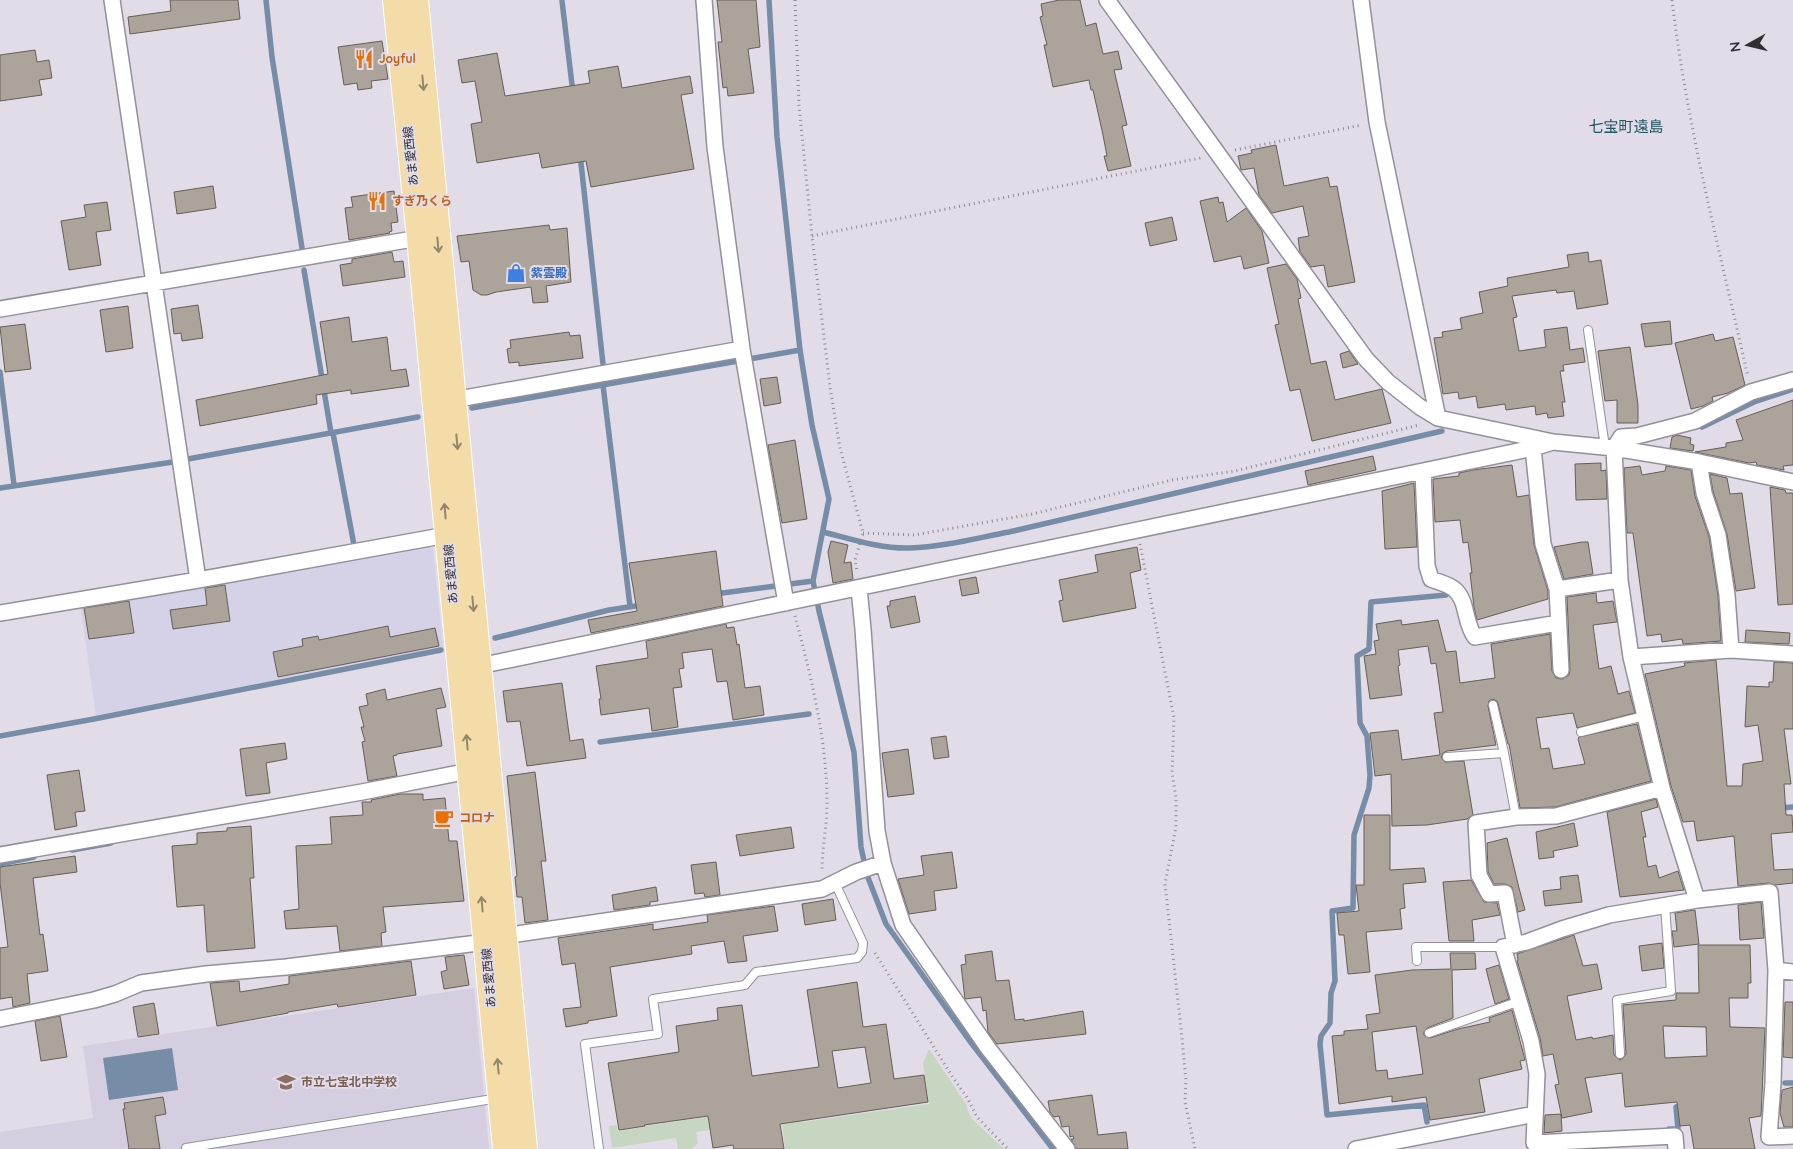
<svg xmlns="http://www.w3.org/2000/svg" width="1793" height="1149" viewBox="0 0 1793 1149" font-family="Quicksand,'Noto Sans JP',sans-serif">
<rect width="100%" height="100%" fill="#e1dce7"/>
<path fill="#d5d1e7" d="M424 544 433 549 443 647 96 716 80 603Z"/>
<path fill="#d5cee0" d="M474 988 489 1149H0V1132L93 1118 83 1046Z"/>
<path fill="#c6d6c1" d="M929 1049 966 1104 969 1114 973 1120 1004 1149H785L782 1123 800 1099 803 1122 929 1104 923 1063Z
M685 1113 687 1120 714 1116 728 1127 696 1132 698 1143 692 1149H678L676 1138 612 1148 609 1126 617 1125 618 1131 645 1127 644 1119 651 1118 652 1125 680 1121 679 1114Z"/>
<path fill="#778ca7" d="M172 1048 178 1090 109 1100 103 1058Z"/>
<g fill="none" stroke-linecap="round" stroke-linejoin="round">
<path stroke="#778ca7" stroke-width="5.5" d="M266 0 272 57 302 248
M769 0 777 137 800 350 812 425 829 499 813 581 819 611 854 752 861 847 867 875 886 924 969 1040 1053 1149
M562 1 573 93
M580 154 603 364
M304 270 331 433
M0 372 14 485
M603 385 630 606
M472 408 800 350
M1702 427 1754 402 1793 389
M333 433 354 545
M188 459 418 417
M0 488 173 462
M823 532C851 539 881 549 910 548 943 547 977 538 1009 532L1442 431
M790 584 813 581
M715 594 776 586
M495 638 609 610 642 605
M0 736 94 719 441 650
M600 742 809 714
M1779 808 1793 807
M72 850 111 843
M0 864 34 857
M1785 1083H1793
M1427 1122 1424 1105 1327 1115 1320 1044 1321 1036 1330 1023 1331 993 1335 981 1332 911 1353 908 1354 835 1369 788 1370 775 1367 736 1360 723 1357 656 1369 649 1371 602 1446 595
M1669 1129H1678L1676 1107 1683 1104"/>
</g>
<path fill="#aca49b" stroke="#665f57" fill-rule="evenodd" d="M170 0H238L240 19 130 34 128 17 171 11Z
M717 0H756L760 47 748 49 754 93 728 96 727 87 723 88 718 42H722Z
M1059 0H1080L1086 26 1096 23 1103 54 1118 51 1122 69 1114 70 1127 125 1122 126 1131 166 1108 171 1104 156H1107L1103 135 1093 90H1091L1089 80 1053 87 1044 45H1047L1040 17 1043 16 1041 4Z
M382 41 388 79 371 81 372 88 358 90 357 83 344 85 338 47Z
M35 50 37 62 49 60 52 78 39 80 42 95 0 101V55Z
M497 53 505 96 590 83 588 71 618 66 622 88 690 76 693 93 681 95 694 169 591 187 586 161 542 168 539 153 477 163 471 124 482 122 475 81 462 83 458 60Z
M1276 145 1284 186 1328 177 1330 187 1337 186 1355 282 1328 287 1324 265 1311 267 1300 252 1298 238 1309 236 1303 206 1272 213 1259 195 1254 168 1241 170 1238 156 1252 153 1251 150Z
M213 186 216 208 177 214 174 192Z
M394 191 398 222 391 223 392 231 389 232 390 233 349 240 345 208 353 207 351 197Z
M1218 197 1219 203 1223 202 1227 222 1246 208 1262 231 1269 263 1244 269 1241 256 1214 262 1200 201Z
M107 202 111 230 96 232 101 265 69 270 61 221 86 217 84 205Z
M1172 217 1177 240 1150 246 1145 223Z
M549 225 550 230 567 228 571 282 546 286 548 302 533 303 531 287 496 292 487 295H481L473 290 469 261 461 262 457 236Z
M392 252 394 262 403 261 405 277 343 286 340 265 352 263V259Z
M1588 252 1589 262 1601 260 1608 304 1577 309 1574 291 1557 293 1556 290 1512 296 1517 317 1513 318 1519 351 1546 347 1544 330 1567 327 1570 350 1583 348 1585 362 1563 365 1564 371H1560L1565 402H1562L1564 416 1548 418 1547 413 1536 415 1535 406 1506 410 1505 404 1478 408 1476 396 1459 399 1458 392 1443 394 1434 338 1443 337 1442 332 1462 329 1460 318 1483 313 1479 292 1508 286 1507 278 1569 267 1567 255Z
M1286 264 1297 279 1301 298 1298 299 1311 364 1326 361 1335 400 1382 389 1391 423 1312 441 1300 389 1290 391 1275 325 1279 324 1267 268Z
M198 305 203 338 182 341 181 333 174 334 171 309Z
M128 306 133 348 106 352 100 310Z
M349 317 352 342 387 337 391 371 406 369 409 386 351 394V390L316 395 317 404 200 426 196 400 328 374 320 322Z
M1670 321 1672 344 1645 347 1641 324Z
M25 324 31 369 5 372 0 327Z
M569 332 570 336 580 335 583 358 519 366V362L509 363 507 349 511 348 510 340Z
M1713 334 1715 341 1733 337 1745 385 1728 393 1712 397 1713 401 1703 406 1691 409 1675 343Z
M1630 347 1638 405V423H1617V400L1605 401 1598 351Z
M1349 351 1358 364 1343 368 1340 354Z
M777 377 781 403 764 406 760 379Z
M1793 400V465L1783 466 1784 470 1757 465 1756 462 1749 463 1695 452 1726 447V443L1743 440 1736 420Z
M1677 435 1691 438 1690 444 1694 445 1693 451 1670 448 1672 437Z
M795 440 807 519 782 523 768 445Z
M1373 456 1376 470 1308 485 1305 471Z
M1601 463V471L1606 470 1607 499 1576 500 1575 464Z
M1512 465 1517 497 1529 495 1534 545 1548 591V599L1477 620 1474 607 1470 573H1472L1468 542 1463 543 1460 520 1435 522 1433 479 1459 476V473L1473 470Z
M1640 466 1642 475 1665 471 1666 466 1691 470 1695 496 1709 537 1718 596 1721 641 1683 644 1682 639 1662 642 1661 634 1647 636 1633 533H1627L1624 468Z
M1710 474 1727 478 1730 494 1742 493 1755 588 1736 591 1727 534 1713 491Z
M1414 483 1417 547 1385 549 1382 491Z
M1770 487 1785 490 1786 493H1793V604L1778 605Z
M831 541 848 545 844 563 851 562 853 579 833 583 828 552Z
M1582 542H1588L1593 574 1564 579 1554 547Z
M1137 547 1141 570 1130 573 1136 608 1063 622 1059 601 1063 600 1059 580 1098 572 1095 555Z
M716 551 723 606 591 633 588 620 637 611 629 563Z
M976 577 979 593 962 596 959 580Z
M225 585 230 621 173 629 170 610 207 605 205 588Z
M1596 593 1597 603 1613 601 1617 622 1593 625 1599 669 1611 666 1618 694 1629 691 1635 713 1577 728 1573 713 1536 718 1541 749 1549 748 1553 769 1585 764 1578 739 1579 737 1637 724 1651 781 1555 807 1520 808 1509 744H1508L1498 704 1497 701 1492 699 1489 701 1488 706 1496 745 1447 751 1443 753 1441 757 1445 762 1464 761 1473 815 1467 819 1427 825 1392 826 1391 774 1375 776 1370 733 1398 730 1402 760 1440 755 1434 713 1443 712 1436 663 1431 664 1428 646 1398 650 1400 665 1398 666 1402 695 1370 699 1364 656 1376 654 1374 641 1379 640 1376 624 1401 620 1402 625 1438 620 1446 652 1456 651 1460 683 1495 678 1491 644 1550 634 1552 671 1556 678 1562 679 1569 675 1570 670 1567 597Z
M915 596 920 622 891 628 887 606H890V601Z
M129 601 134 633 89 639 84 608Z
M726 624 727 628 734 627 737 645 739 644 745 688 760 686 764 715 733 720 727 681 717 682 712 649 682 653 684 668 679 669 682 687 673 688 678 727 652 731 649 708 601 715 599 699H601L596 666 648 658 646 641Z
M388 626 390 637 435 628 439 646 278 677 273 652 303 646 302 639 318 636 319 640Z
M1746 630 1790 633 1789 644 1745 642Z
M1716 660 1727 786H1742L1743 764 1763 761 1758 725 1745 727 1747 686 1769 687V682H1773L1774 662 1793 663V729H1784L1791 784H1784L1786 815H1792L1793 832 1771 834 1774 870 1793 869V883L1775 885 1769 883 1738 886 1734 836 1697 841 1694 821 1683 822 1671 786 1645 674 1685 666 1684 663Z
M562 683 570 741 583 739 586 758 527 766 520 721 507 722 503 691Z
M441 688 446 707 436 709 442 746 397 754V755L393 756 397 776 368 781 362 742 365 741 361 727H364L359 707 368 705 366 694 385 689 387 700Z
M946 736 949 757 934 759 931 738Z
M285 743 287 759 266 763 270 793 246 796 240 749Z
M908 749 914 794 888 797 882 753Z
M79 770 85 811 75 812 77 826 55 830 47 775Z
M535 772 546 861H541L548 920 525 923 522 897H517L515 877 517 876 507 776Z
M400 794H423V800L445 798 449 841H457L464 901 383 907 386 932 381 933 382 946 340 951 337 926 286 929 284 911 299 909 296 846 332 844 330 817 363 815 362 802H372L371 800Z
M1656 799 1658 807 1641 812 1646 837H1643L1648 867 1656 865 1659 878 1678 871 1684 890 1620 897 1607 812Z
M1364 815H1390V870L1424 868 1426 882 1403 884 1405 908 1400 909 1402 929 1366 932 1370 972 1348 974 1344 935H1339L1337 913 1359 911 1356 885H1364Z
M1574 823 1578 846 1553 851 1554 857 1539 859 1536 832Z
M251 826 254 878H250L255 948 207 952 204 905 177 907 172 846 197 844V833L227 831V828Z
M791 827 794 848 740 856 736 835Z
M1507 838 1519 888 1525 910 1518 912 1512 887 1505 884H1494L1488 872 1487 843Z
M952 852 957 888 934 891 936 910 909 914 898 879 924 875 921 856Z
M75 856 77 872 33 878 40 935 43 934 48 971 27 974 30 1003 13 1007 12 997 0 999V948L8 947 0 883V867Z
M716 862 720 895 705 897 704 893 695 894 691 865Z
M1578 875 1582 902 1545 906 1543 891 1561 889 1560 877Z
M1471 880 1484 902 1497 903 1500 915 1472 920 1474 941H1449L1443 882Z
M656 887 658 901 650 902V905L614 910 612 895Z
M833 899 836 920 805 925 802 904Z
M1761 902 1764 938 1740 940 1738 905Z
M774 906 778 931 743 936 747 961 728 963 724 941 691 946 692 954 610 967 617 1016 588 1021V1023L566 1027 563 1009 581 1007 575 963 562 965 558 938 653 924V930L708 922 707 915Z
M1695 910 1699 944 1674 947 1672 931H1677L1675 913Z
M1574 935 1583 966 1597 964 1602 989 1567 996 1576 1040 1592 1037 1593 1039 1613 1035 1614 1055 1620 1060 1623 1058 1626 1054 1623 1005 1676 1000V993H1699L1698 945H1750L1751 983H1748V998H1729L1730 1027 1765 1028 1761 1116 1749 1118 1755 1149H1694L1690 1125 1680 1126 1677 1102 1625 1107 1622 1073 1585 1078 1592 1112 1562 1118 1555 1085 1559 1084 1553 1054 1543 1056 1540 1038 1517 961 1518 960 1517 954ZM1663 1026 1706 1027 1707 1056 1665 1058Z
M1662 943 1664 968 1642 971 1639 946Z
M992 951 996 981 1009 980 1015 1020 1024 1019V1021L1083 1011 1086 1034 997 1044 988 1032 986 1010 983 1011 981 997 965 999 961 965 966 964 965 955Z
M1450 953H1475L1476 969 1452 970 1453 1018 1427 1028 1424 1032V1035L1430 1038 1458 1029 1490 1022 1489 1018 1512 1010 1525 1060 1520 1061 1522 1069 1479 1079 1485 1112 1430 1120 1426 1097 1392 1102V1096L1339 1104 1332 1036 1344 1035V1031L1368 1029 1366 1015 1380 1013 1375 975 1412 970 1451 969ZM1416 1026 1423 1074 1388 1079 1387 1070 1376 1071 1372 1032Z
M464 955 469 985 444 989 441 972 447 970 445 957Z
M411 961 416 995 338 1007 337 1004 288 1012V1013L217 1026 210 983 239 981 240 992 289 984V976Z
M1499 965 1509 999 1495 1004 1486 969Z
M857 982 863 1027 886 1024 894 1079 924 1075 928 1102 780 1124 784 1149H734L733 1145 713 1148 708 1116 644 1125 645 1126 619 1130 608 1063 679 1052 676 1026 718 1020 717 1008 742 1005 752 1076 819 1067 807 990ZM865 1047 871 1083 838 1088 832 1051Z
M1785 1002H1793V1058L1783 1057Z
M154 1003 159 1034 138 1037 133 1007Z
M60 1016 67 1057 41 1061 35 1021Z
M1793 1087V1127H1784L1780 1113 1782 1090Z
M1092 1095 1098 1135 1126 1132 1128 1149H1076L1071 1139H1074L1073 1136 1070 1137 1069 1126 1062 1127 1059 1116 1054 1117 1050 1112 1048 1101Z
M163 1097 166 1114 155 1116 160 1149H129L123 1109H125L124 1103Z
M1561 1114 1562 1131 1544 1133 1545 1115Z"/>
<g fill="none" stroke-linecap="round" stroke-linejoin="round">
<g stroke="#94909a" stroke-width="10">
<path id="service" d="M1588 330 1605 447
M1493 705 1504 753 1516 817
M1581 732 1644 716
M1447 757 1504 753
M1417 961 1416 947H1503
M1429 1033 1520 1001
M1620 1054 1617 1000 1671 991 1665 905
M186 1149V1148L499 1098
M599 1149 585 1044 658 1034 653 999 745 985 756 972 857 958 862 952 863 943 835 883"/>
</g>
<g stroke="#94909a" stroke-width="18">
<path id="minor" d="M112 0 198 580
M704 0 715 147 742 349 786 603
M1107 0 1366 359 1388 382 1420 407 1438 418 1553 442 1614 448 1699 462 1793 482
M1361 0 1377 122 1438 418
M0 309 419 238
M1793 380 1751 392 1695 421 1637 436 1621 437 1614 448 1620 580 1631 657 1662 788 1697 900 1770 892 1776 970 1793 972
M453 400 742 349
M1533 448 1543 544 1557 589 1561 670
M1699 462 1704 493 1718 535 1727 595 1731 650
M1423 471 1427 566 1431 579C1438 582 1448 584 1454 589 1468 600 1464 623 1475 637L1558 623
M859 588 863 629 877 831 883 863 903 925 988 1048 1067 1149
M1557 589 1620 580
M0 613 198 580 447 535
M1631 657 1731 650 1793 654
M479 666 1423 471 1533 448 1553 442
M0 855 362 792 469 771
M504 936 822 889 856 872 883 863
M1515 945 1505 893 1489 894 1479 875 1476 823 1516 817 1556 816 1662 788
M1776 970 1773 1083 1769 1137 1793 1136
M0 1019 94 1000 115 994 141 983 206 974 286 967 486 942
M1356 1149 1535 1114
M1676 1149 1675 1136 1534 1143 1537 1074 1531 1041 1503 947 1527 942 1562 929 1609 915 1697 900"/>
</g>
<g stroke="#fff" stroke-width="26">
<path id="primary" d="M395 0 419 238 505 1149
M416 0 525 1149"/>
</g>
<path stroke="#8e8b92" stroke-width="3" stroke-dasharray="1 4" stroke-linecap="butt" d="M795 0 799 105 812 236 830 387 840 448 863 533 855 560 857 572
M1672 0C1687 127 1720 252 1748 377
M1235 150 1362 125
M812 236 1201 158
M863 533 914 535 1032 514 1172 480 1235 471 1419 425
M1140 544 1174 718 1172 773 1176 798V827L1165 884 1181 1028 1186 1081 1185 1102 1195 1149
M795 616C811 676 827 740 827 803 827 826 822 848 822 871
M875 953 952 1076 968 1099 977 1117 1008 1149"/>
<use href="#service" stroke="#fff" stroke-width="8"/>
<use href="#minor" stroke="#fff" stroke-width="15"/>
<use href="#primary" stroke="#f4dca9" stroke-width="24"/>
</g>
<defs><path id="oneway-shaft" d="M-6 0H5M1.5-3L5.5 0L1.5 3" fill="none" stroke-width="1.6" stroke-linecap="round" stroke-linejoin="round" transform="scale(1.25)"/></defs>
<g stroke="#92866e">
<use href="#oneway-shaft" transform="translate(423 83) rotate(85)"/>
<use href="#oneway-shaft" transform="translate(438 245) rotate(85)"/>
<use href="#oneway-shaft" transform="translate(457 442) rotate(85)"/>
<use href="#oneway-shaft" transform="translate(445 511) rotate(-95)"/>
<use href="#oneway-shaft" transform="translate(473 604) rotate(85)"/>
<use href="#oneway-shaft" transform="translate(467 742) rotate(-95)"/>
<use href="#oneway-shaft" transform="translate(482 904) rotate(-95)"/>
<use href="#oneway-shaft" transform="translate(498 1066) rotate(-95)"/>
</g>
<defs>
<g id="restaurant-bare" transform="scale(1.5)"><path d="M-5-6h1v4h1v-4h1v4h1v-4h1v5L-1.5 .5V6h-2V.5L-5-1ZM5-6V6H3V1.5H1.5Q1.5-4 5-6Z" fill="#e8710a" stroke="#e1dce7" stroke-width="2.5" paint-order="stroke"/></g>
<g id="shop-bare" transform="scale(1.5)"><path d="M-5-2.5h2.3a2.7 3.5 0 0 1 5.4 0H5L5.5 6h-11ZM-1.5-2.5h3a1.5 2.3 0 0 0-3 0Z" fill="#3f7fe0" stroke="#e1dce7" stroke-width="2.5" paint-order="stroke"/></g>
<g id="cafe-bare" transform="scale(1.5)"><path d="M-5.5-4.5H6V0H3Q3 3.5 0 3.5H-2.5Q-5.5 3.5-5.5 0ZM3-3.2v2h1.7v-2ZM-6 4.5H4V6H-6Z" fill="#e8710a" stroke="#e1dce7" stroke-width="2.5" paint-order="stroke"/></g>
<g id="school-bare" transform="scale(1.5)"><path d="M0-5L7-2L0 1L-7-2ZM-4 1L0 2.5L4 1V4Q0 6-4 4Z" fill="#8d6e63" stroke="#e1dce7" stroke-width="2.5" paint-order="stroke"/></g>
</defs>
<g fill-rule="evenodd">
<use href="#restaurant-bare" x="364" y="59"/>
<use href="#restaurant-bare" x="377" y="201"/>
<use href="#shop-bare" x="516" y="273"/>
<use href="#cafe-bare" x="444" y="818"/>
<use href="#school-bare" x="286" y="1082"/>
</g>
<g text-anchor="middle" stroke-width="4" stroke-linejoin="round" paint-order="stroke">
<g font-size="12" font-weight="bold" fill="#c56008" stroke="#e1dce7" text-anchor="start">
<text x="379" y="63">Joyful</text>
<text x="392" y="205">すぎ乃くら</text>
<text x="459" y="822">コロナ</text>
</g>
<g font-size="12" fill="#312f33" stroke="#e1dce7">
<text transform="translate(411 156) rotate(-96)" y="4">あま愛西線</text>
<text transform="translate(451 574) rotate(-95)" y="4">あま愛西線</text>
<text transform="translate(489 978) rotate(-95)" y="4">あま愛西線</text>
</g>
<g font-size="12" font-weight="bold" fill="#366cbe" stroke="#e1dce7" text-anchor="start">
<text x="531" y="277">紫雲殿</text>
</g>
<g font-size="12" font-weight="bold" fill="#785e54" stroke="#e1dce7" text-anchor="start">
<text x="301" y="1086">市立七宝北中学校</text>
</g>
<g font-size="15" fill="#205563" stroke="#e1dce7">
<text x="1626" y="132">七宝町遠島</text>
</g>
</g>
<g transform="translate(1748 45) rotate(262)" stroke="#e1dce7" stroke-width="4" paint-order="stroke">
<path d="M0-4L9 19L0 12L-9 19Z" fill="#312f33"/>
<text y="-8" font-size="14" font-weight="bold" text-anchor="middle" fill="#312f33">N</text>
</g>
</svg>
